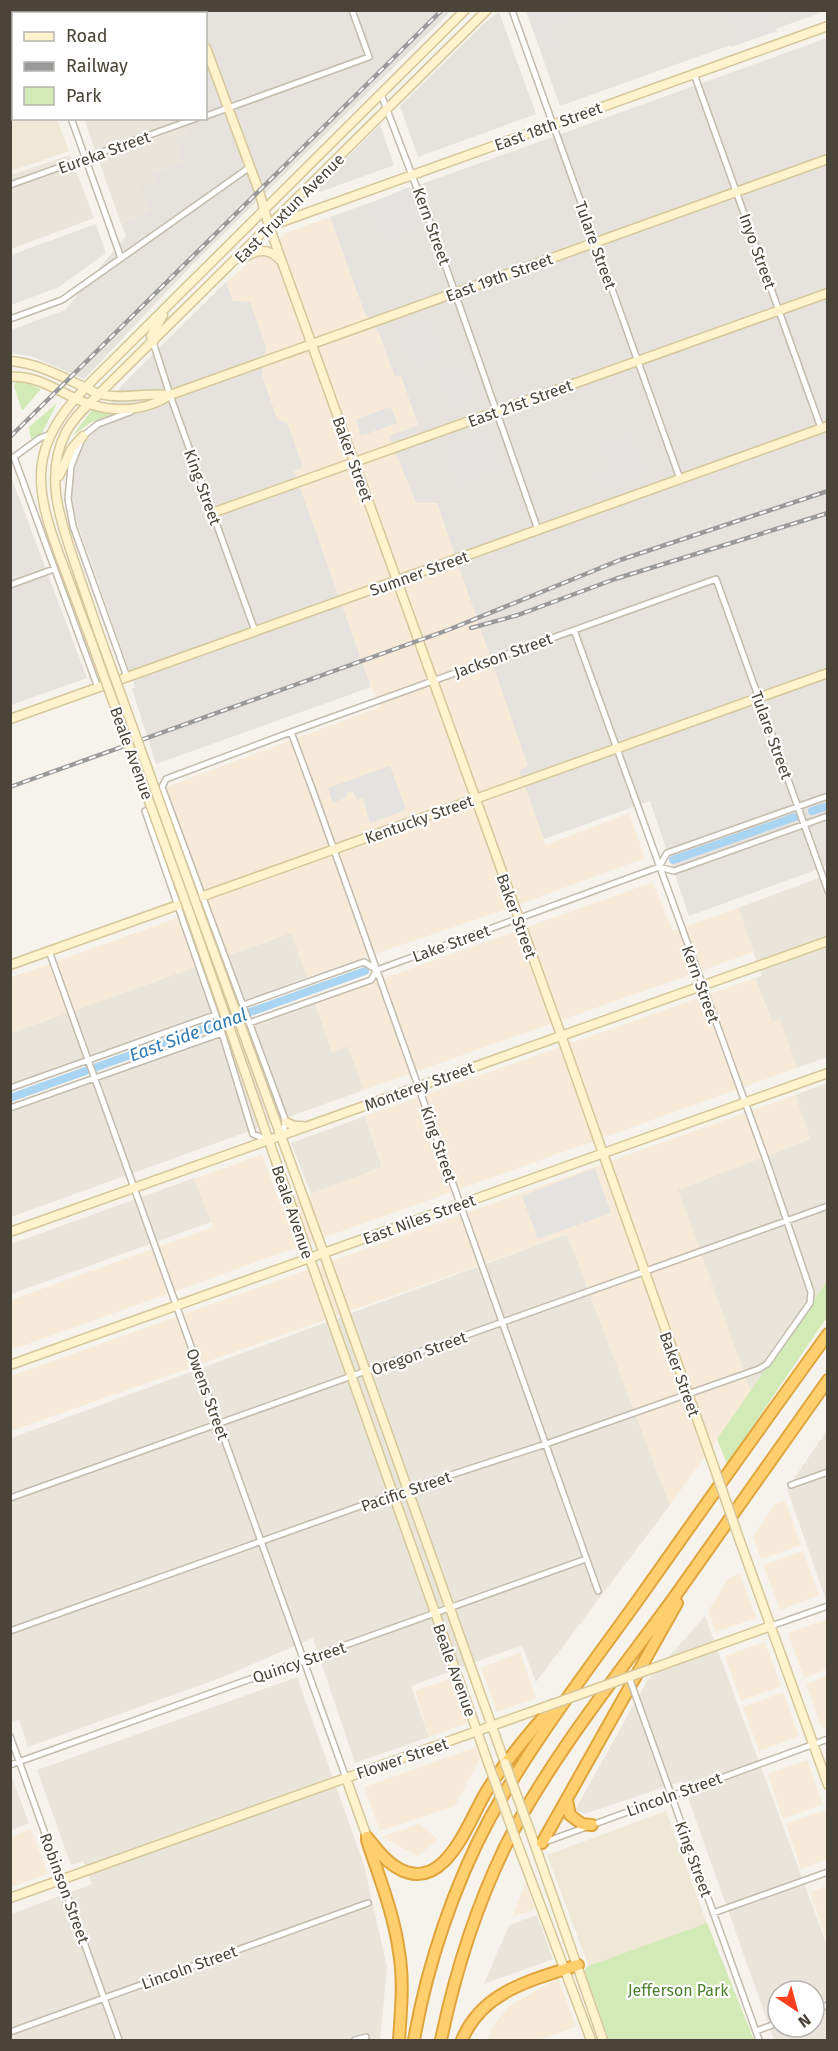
<svg xmlns="http://www.w3.org/2000/svg" width="838" height="2051" viewBox="0 0 838 2051" font-family="'Fira Sans',sans-serif">
<rect width="100%" height="100%" fill="#f6f3ec"/>
<path fill="#eae5da" fill-rule="evenodd" d="M126 10 127 13 46 14 45 11Z
M84 119H166L190 132 184 162 154 173 157 182 150 211 121 224Z
M70 155 94 218 11 249V175Z
M827 875V1057L797 1068 780 1020 772 1022 755 978 762 976 738 908Z
M291 933 307 977 11 1086V1033Z
M315 1003 332 1052 348 1046 364 1090 11 1217V1112Z
M827 1083V1281L751 1392 677 1190 810 1139 795 1095Z
M365 1116 382 1167 311 1194 291 1143Z
M194 1178 211 1222 11 1294V1244Z
M567 1234 670 1505 536 1682 522 1645 411 1686 429 1737 355 1763 313 1638 220 1678 28 1747 19 1720 11 1723V1438Z
M827 1430V1603L787 1489Z
M705 1616 827 1945V2040H774L682 1781 584 1814 575 1810 647 1681ZM778 1991H814V2027H778Z
M297 1677 364 1865 387 1967 380 2040H11V1914L92 1884 83 1861 71 1865 37 1770Z
M13 1779 29 1823 11 1830V1780Z
M537 1915 553 1959 484 1984 509 1925Z"/>
<path fill="#f7ead8" d="M330 217 364 311 379 333 395 377 401 376 418 425 390 437 416 503H437L529 766 520 771 546 845 629 813 645 858 504 910 307 977 291 933 11 1033 10 978 205 908 164 788 380 707 371 687 294 471 303 467 287 423 277 420 262 375 266 347 233 301 226 282 286 233Z
M653 882 673 931 738 908 754 952 364 1090 348 1046 332 1052 315 1003Z
M755 978 772 1022 780 1019 797 1068 11 1350V1300L213 1227 194 1179 262 1154 280 1204 311 1194 382 1167 365 1116Z
M795 1095 810 1139 678 1190 751 1392 670 1505 567 1234 11 1431V1376Z
M785 1500 801 1545 761 1559 753 1537 775 1504Z
M803 1551 819 1595 780 1610 763 1565Z
M740 1574 756 1618 716 1632 708 1611 729 1578Z
M827 1619V1669L804 1678 788 1633Z
M765 1642 781 1686 741 1701 725 1656Z
M520 1653 536 1698 497 1712 481 1668Z
M827 1676V1726L822 1728 806 1684Z
M451 1678 467 1723 429 1737 415 1691Z
M783 1692 799 1736 759 1751 743 1707Z
M476 1747 480 1758 455 1806 380 1831 364 1787Z
M807 1760 823 1804 783 1819 768 1774Z
M825 1810 828 1816 827 1859 801 1869 786 1824Z
M419 1824 438 1839 418 1856 382 1837Z
M31 1829 48 1874 11 1887V1837Z
M526 1884 535 1909 512 1917 525 1884Z
M827 1886H828L827 1942 810 1892Z
M558 1978 576 2027 538 2040H487L494 2025 509 2006Z"/>
<path fill="#e6e2dd" d="M819 10 820 13 560 106 526 11Z
M126 11H451L192 265 84 379 31 356 11 353V330L65 310 126 236 121 224 150 211 141 187 156 182 154 173 183 162 175 138 190 132 166 119 206 118V14H127Z
M499 12 536 114 418 157 400 106 488 20Z
M827 38V866L689 916 650 801 544 839 519 770 528 766 437 503H416L389 436 418 425 401 376 395 377 379 333 364 311 330 217Z
M380 125 394 165 320 192 318 186Z
M96 224 106 253 59 287 11 305V255Z
M226 282 233 301 250 302 266 347 262 375 277 419 287 423 303 467 294 471 371 687 156 764 132 689 135 687 73 511 71 499 75 464 79 452 122 385Z
M10 474 87 678 11 705H10Z"/>
<path fill="#efe8d6" d="M13 32 14 118 57 119 69 151 11 171 10 33Z
M666 1811 707 1924 589 1967 547 1855Z"/>
<path fill="#d2eab5" d="M20 380 41 389 22 411 14 386 16 382Z
M57 403 42 433 31 439 29 427Z
M92 410 111 413V415L90 423 72 436Z
M827 1281V1317L727 1464 717 1439Z
M707 1923 754 2040H609L584 1970 586 1969V1967Z"/>
<path fill="#e5e3e0" d="M527 11H576L578 18 555 27 561 48 543 55Z
M725 11H769L777 31 731 47 728 39 734 36Z
M409 187 424 229 381 244 367 205Z
M431 314 447 359 417 370 414 363 407 365 394 328Z
M466 361 479 398 448 413 434 372Z
M391 407 397 423 361 436 356 419Z
M489 428 504 470 455 489 440 446Z
M633 431 649 476 599 495 591 473 605 467 597 444Z
M390 766 406 810 370 823 363 798 357 800 353 791 346 793 347 797 333 803 328 788Z
M595 1168 611 1213 538 1239 522 1196Z"/>
<g fill="none" stroke-linecap="round" stroke-linejoin="round">
<path stroke="#a9d4f2" stroke-width="8" d="M812 811 828 806
M673 860 795 817
M10 1098 365 971"/>
<g stroke="#c2bbae" stroke-width="8">
<path id="street" d="M32 10 33 14
M512 10 680 479
M118 14 127 10
M694 74 821 428
M381 94 434 233 538 530
M206 116 369 57 352 10
M71 118 121 258
M10 185 197 118
M10 319 62 300 250 167
M153 342 170 395 255 631
M51 434 40 438 14 457 98 688
M10 585 54 569
M127 677 73 526 68 499 71 466 83 436 98 424 130 412
M291 732 313 791 598 1591
M163 804 145 811 222 1033 253 1134 268 1140
M659 867 667 853 828 796
M49 951 346 1778
M243 1005 364 962 377 970
M249 1023 371 980 377 970 659 867 674 871 828 816
M10 1088 215 1015
M10 1108 222 1033
M281 1135 286 1122 162 787 166 779 291 732 716 579 828 891
M791 1485 828 1472
M10 1498 828 1206
M771 1626 828 1606
M10 1631 408 1489 546 1444 759 1369 767 1364 810 1303 811 1292 766 1160 574 630
M636 1697 759 2040
M10 1736 119 2040
M10 1765 586 1559
M545 1842 828 1739
M713 1913 828 1872
M814 2010 828 2005
M756 2031 778 2023
M10 2032 368 1903
M355 2040 366 2037"/>
</g>
<g stroke="#d6c79b" stroke-width="11">
<path id="secondary" d="M192 10 193 14
M206 48 259 191 269 226 561 1035 712 1461
M273 225 828 26
M244 258C257 249 269 248 280 260
M153 342 151 336 163 315
M10 361C36 363 59 375 82 386 87 388 93 392 99 394 122 400 147 392 170 395
M10 377C41 375 62 395 89 404 117 413 146 411 170 395L828 159
M59 476 72 448 83 436
M212 513 828 293
M98 631C90 608 82 585 74 561 60 519 44 475 66 432 74 417 87 406 99 394L487 10
M89 635C79 609 70 583 60 557 33 485 29 446 86 387L465 10
M10 719 828 426
M201 917 324 1254 505 1763
M192 920 310 1259 490 1768
M10 965 828 673
M286 1122 294 1126H302
M10 1232 828 941
M10 1365 828 1073
M741 1544 828 1785
M651 1669 771 1626
M346 1778 367 1837
M531 1834 603 2040
M516 1840 591 2040
M10 1898 539 1709"/>
</g>
<g stroke="#e0a43c" stroke-width="14">
<path id="highway" d="M567 1800 570 1815 582 1824 592 1825
M367 1837C375 1847 384 1860 396 1867 444 1897 468 1822 486 1792 506 1760 529 1733 554 1705
M367 1840C379 1877 394 1914 399 1952 404 1981 401 2011 399 2040
M542 1843 677 1603
M414 2040C427 1965 454 1885 490 1818 533 1741 587 1671 638 1600 701 1511 764 1422 828 1334
M441 2040C455 1973 475 1909 505 1847 548 1761 616 1677 673 1599 725 1526 776 1453 828 1380
M462 2040C482 1991 532 1980 578 1965"/>
</g>
<use href="#street" stroke="#fff" stroke-width="5"/>
<use href="#secondary" stroke="#fff3cd" stroke-width="8"/>
<use href="#highway" stroke="#ffcf6e" stroke-width="10"/>
<g stroke="#9a9a9a" stroke-width="4.5">
<path id="rail" d="M10 437 442 10
M471 628 518 615 615 579 828 513
M10 787 448 630 620 560 828 491"/>
</g>
<use href="#rail" stroke="#fff" stroke-width="2" stroke-dasharray="7" stroke-linecap="butt"/>
<g stroke="#c2bbae" stroke-width="8" stroke-linecap="butt">
<path id="street-bridge" d="M629 1677 636 1697"/>
</g>
<g stroke="#d6c79b" stroke-width="11" stroke-linecap="butt">
<path id="secondary-bridge" d="M98 631 201 917
M89 635 192 920
M712 1461 741 1544
M539 1709 651 1669
M505 1763 531 1834
M490 1768 516 1840"/>
</g>
<use href="#street-bridge" stroke="#fff" stroke-width="5"/>
<use href="#secondary-bridge" stroke="#fff3cd" stroke-width="8"/>
</g>
<g text-anchor="middle" stroke-width="4.5" stroke-linejoin="round" paint-order="stroke">
<g font-size="16" fill="#4b4439" stroke="#fff">
<text transform="translate(548 126) rotate(-20)" y="6">East 18th Street</text>
<text transform="translate(104 152) rotate(-20)" y="6">Eureka Street</text>
<text transform="translate(289 208) rotate(-45)" y="6">East Truxtun Avenue</text>
<text transform="translate(432 226) rotate(70)" y="6">Kern Street</text>
<text transform="translate(596 245) rotate(70)" y="6">Tulare Street</text>
<text transform="translate(758 251) rotate(70)" y="6">Inyo Street</text>
<text transform="translate(499 277) rotate(-20)" y="6">East 19th Street</text>
<text transform="translate(520 403) rotate(-20)" y="6">East 21st Street</text>
<text transform="translate(353 459) rotate(70)" y="6">Baker Street</text>
<text transform="translate(203 487) rotate(70)" y="6">King Street</text>
<text transform="translate(419 573) rotate(-20)" y="6">Sumner Street</text>
<text transform="translate(503 655) rotate(-20)" y="6">Jackson Street</text>
<text transform="translate(772 735) rotate(70)" y="6">Tulare Street</text>
<text transform="translate(132 753) rotate(70)" y="6">Beale Avenue</text>
<text transform="translate(419 819) rotate(-20)" y="6">Kentucky Street</text>
<text transform="translate(517 916) rotate(70)" y="6">Baker Street</text>
<text transform="translate(451 943) rotate(-20)" y="6">Lake Street</text>
<text transform="translate(701 984) rotate(70)" y="6">Kern Street</text>
<text transform="translate(419 1086) rotate(-20)" y="6">Monterey Street</text>
<text transform="translate(439 1144) rotate(71)" y="6">King Street</text>
<text transform="translate(293 1212) rotate(71)" y="6">Beale Avenue</text>
<text transform="translate(419 1219) rotate(-20)" y="6">East Niles Street</text>
<text transform="translate(419 1353) rotate(-20)" y="6">Oregon Street</text>
<text transform="translate(680 1374) rotate(70)" y="6">Baker Street</text>
<text transform="translate(208 1394) rotate(70)" y="6">Owens Street</text>
<text transform="translate(406 1491) rotate(-19)" y="6">Pacific Street</text>
<text transform="translate(299 1662) rotate(-19)" y="6">Quincy Street</text>
<text transform="translate(455 1670) rotate(70)" y="6">Beale Avenue</text>
<text transform="translate(402 1758) rotate(-19)" y="6">Flower Street</text>
<text transform="translate(674 1794) rotate(-20)" y="6">Lincoln Street</text>
<text transform="translate(694 1859) rotate(70)" y="6">King Street</text>
<text transform="translate(65 1888) rotate(70)" y="6">Robinson Street</text>
<text transform="translate(189 1967) rotate(-20)" y="6">Lincoln Street</text>
</g>
<g font-size="16" fill="#4a7f2a" stroke="#fff">
<text x="678" y="1996">Jefferson Park</text>
</g>
<g font-size="18" font-style="italic" fill="#2e7ab2" stroke="#fff">
<text transform="translate(188 1035) rotate(-20)" y="6">East Side Canal</text>
</g>
</g>
<rect width="838" height="2051" fill="none" stroke="#4b4439" stroke-width="24"/>
<rect x="12" y="12" width="195" height="108" fill="#ffffff" stroke="#b7b4b0" stroke-width="1.5"/>
<rect x="24" y="32" width="30" height="9" fill="#fff3cd" stroke="#b7b4b0" stroke-width="1.5"/>
<text x="66" y="42" font-size="18" fill="#4b4439">Road</text>
<rect x="24" y="62" width="30" height="9" fill="#9a9a9a" stroke="#b7b4b0" stroke-width="1.5"/>
<text x="66" y="72" font-size="18" fill="#4b4439">Railway</text>
<rect x="24" y="87" width="30" height="18" fill="#d2eab5" stroke="#b7b4b0" stroke-width="1.5"/>
<text x="66" y="102" font-size="18" fill="#4b4439">Park</text>
<g transform="translate(796 2009) rotate(144)"><circle r="28" fill="#ffffff" stroke="#b7b4b0" stroke-width="1.5"/>
<path d="M0-4.5L10 22L0 15L-10 22Z" fill="#fc3f1d"/>
<text y="-9" font-size="16" font-weight="bold" text-anchor="middle" fill="#4b4439">N</text>
</g>
</svg>
